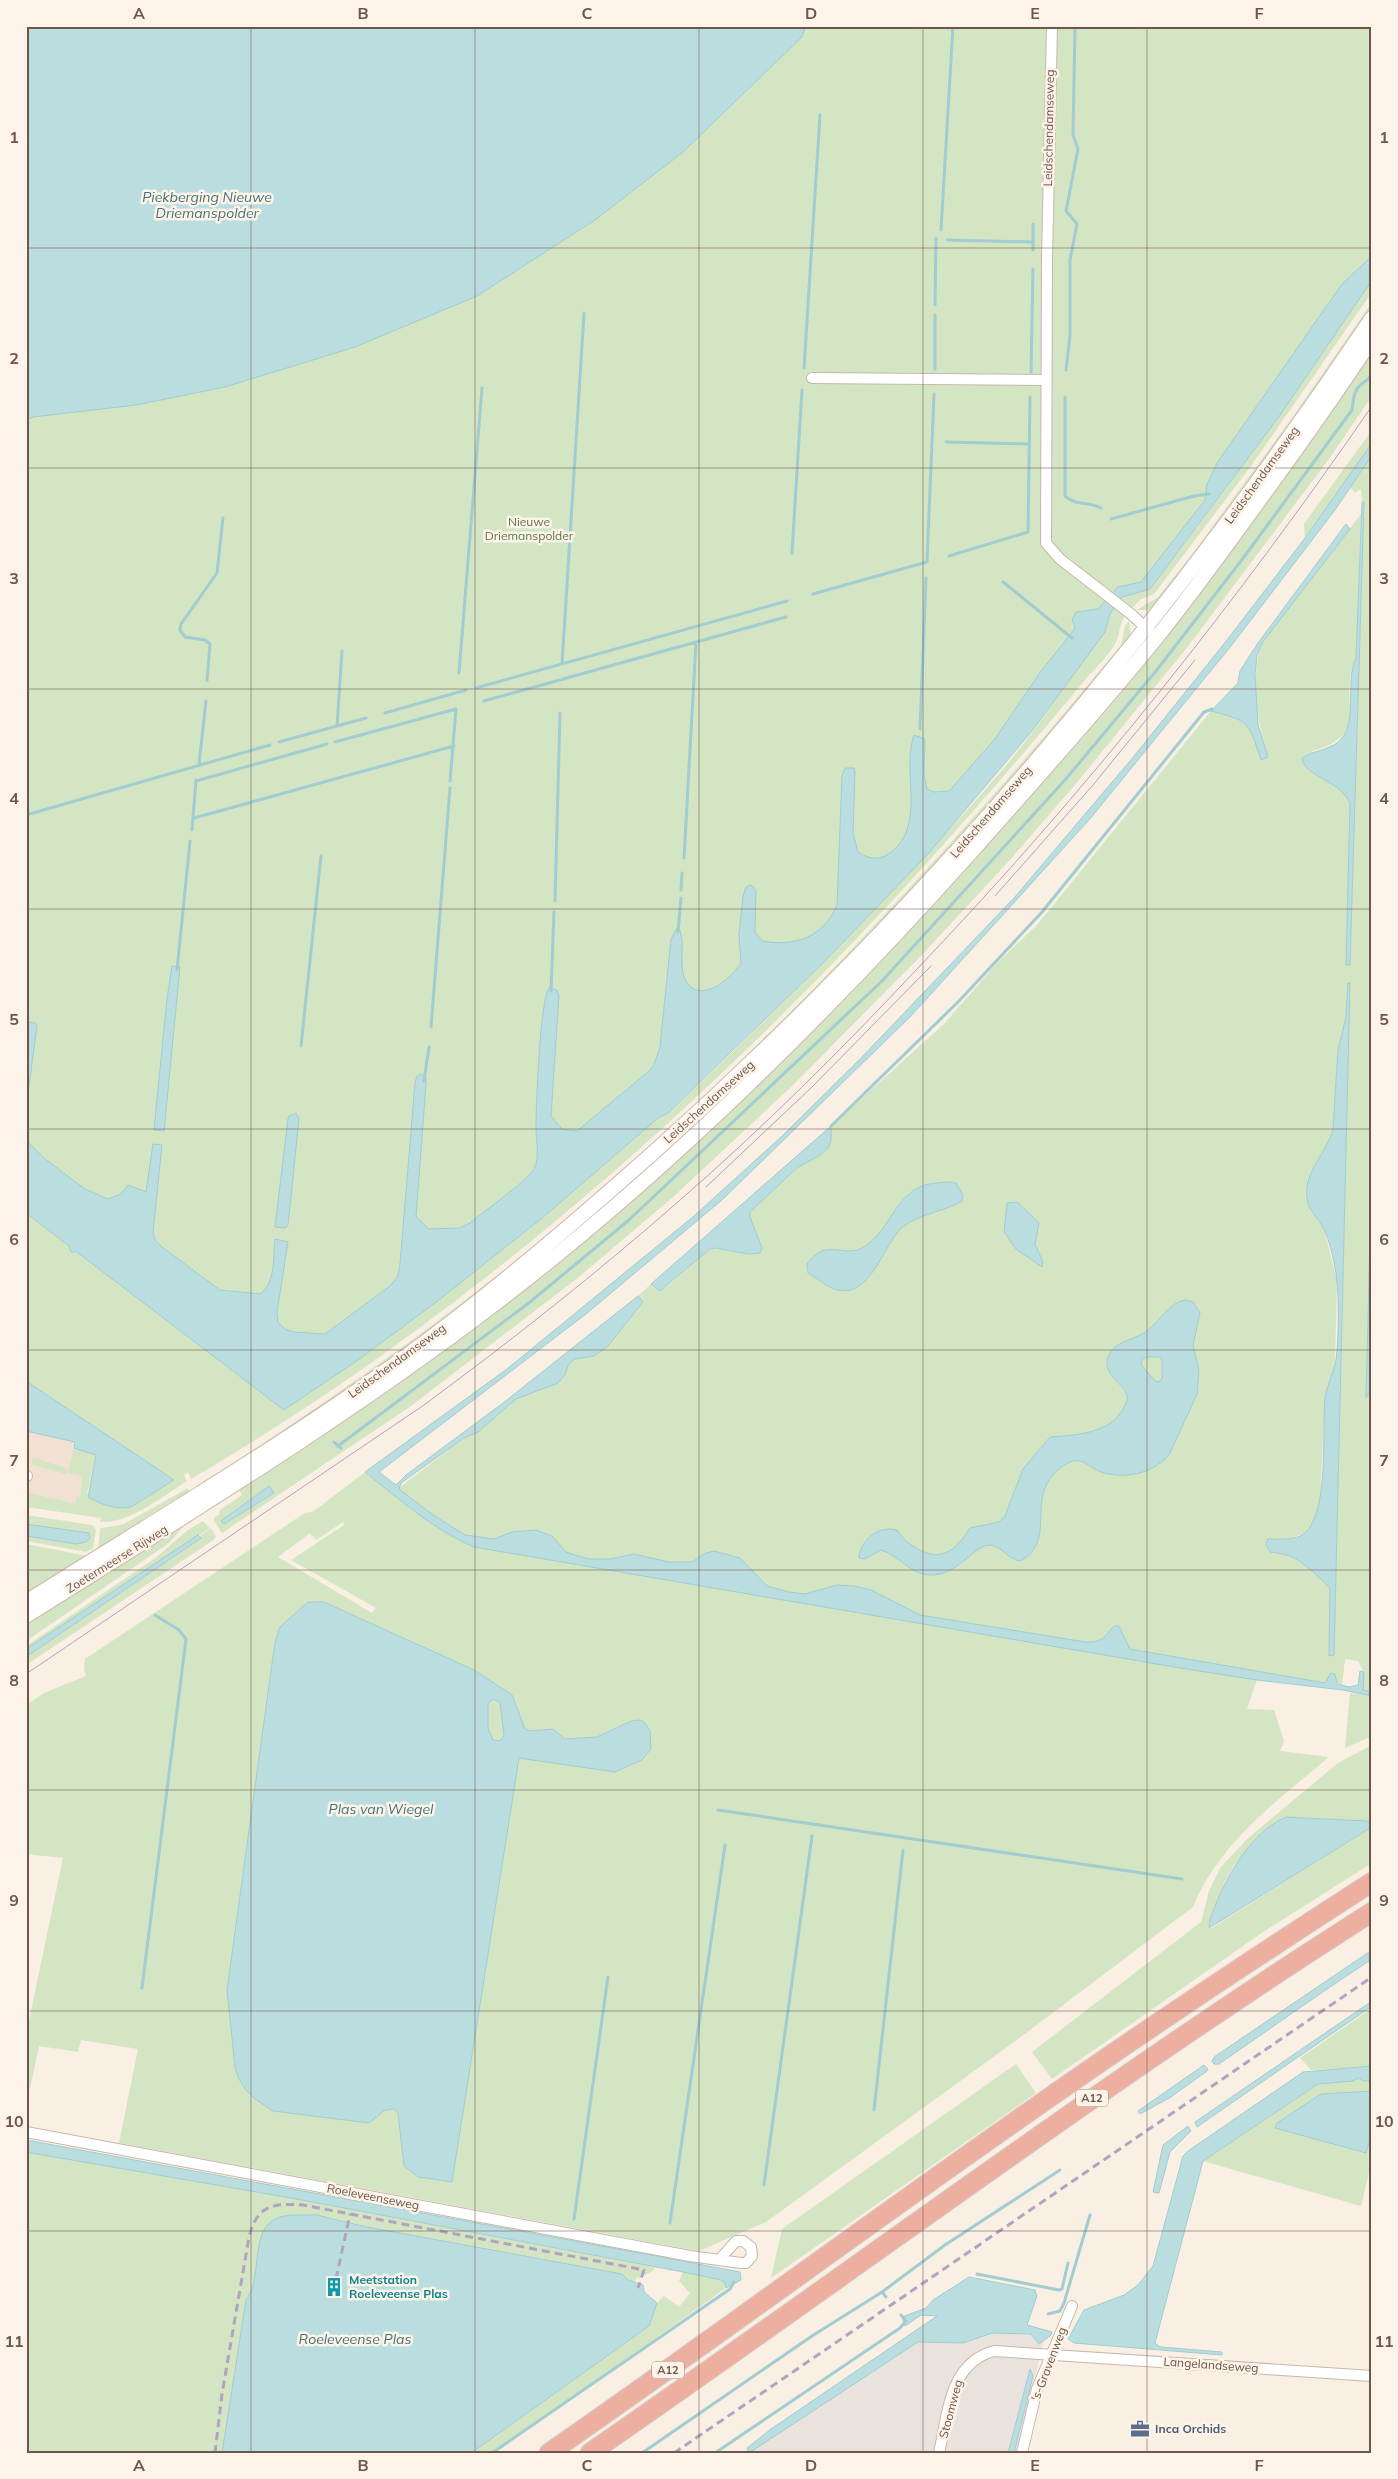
<svg xmlns="http://www.w3.org/2000/svg" width="1398" height="2479" viewBox="0 0 1398 2479" font-family="Mulish,sans-serif">
<rect width="100%" height="100%" fill="#f9efe3"/>
<path fill="#f0e1d2" d="M26 1399 90 1441 77 1509 26 1498Z"/>
<path fill="#e9e2dd" d="M942 2322 1045 2335 1017 2453H744Z"/>
<path fill="#d3e5c3" fill-rule="evenodd" d="M26 26H1372V267L1174 558 1278 418 1372 280V292L1251 466 1154 594 1141 599 1132 608 1126 605 1121 612 1125 616C1119 625 1120 632 1117 640 1110 655 1095 668 1085 680 1053 719 1021 756 989 793 797 1014 580 1220 338 1386 290 1419 241 1449 191 1479L188 1472 184 1475 187 1481C163 1496 129 1524 100 1522L101 1518 26 1507V1492L75 1504 77 1496 80 1497 82 1476 68 1473 74 1448 96 1454 87 1494 99 1502 131 1507 174 1480 26 1381ZM1067 682C1023 753 963 815 906 876 829 958 750 1037 668 1113L658 1118 547 1214 439 1300 358 1360 284 1410 899 869Z
M1372 302V312L1298 419 1152 610H1137L1158 597 1193 553 1292 418Z
M1372 345V396L1329 459 1189 645 1074 786 1010 860 917 960 791 1087 673 1197 580 1276 411 1406 222 1533 214 1521 215 1517 220 1514 219 1511 242 1495 237 1486 319 1435 703 1132 824 1019 935 901 1074 745Z
M1372 430V443L1305 538 1304 524Z
M1372 455V1241H1370L1366 1394 1372 1388V1692L1363 1690 1364 1672 1358 1661 1345 1659 1342 1685 1335 1682V1674L1325 1683 1248 1678 1257 1680 1247 1709 1274 1710 1284 1741 1280 1751 1329 1757C1277 1801 1220 1842 1193 1907L1014 2042 766 2222 699 2251 119 2143 138 2049 81 2040 78 2052 39 2046 30 2089 26 2088V2035L63 1858 26 1854V1705L44 1693 86 1676 84 1669 85 1659 305 1513 314 1511 365 1472 392 1493 516 1399 558 1383 565 1375 568 1365 575 1359 594 1356 608 1346 643 1303 638 1296 651 1284 656 1289H664L710 1249 715 1248 749 1254 762 1248 750 1217V1212L798 1167 819 1156 828 1148 831 1126 944 1024 997 963 1037 925 1211 711C1250 721 1248 721 1261 759L1268 757C1257 723 1250 677 1262 643L1361 514 1356 658C1336 697 1374 735 1312 751L1319 776C1333 783 1344 789 1350 803L1347 965H1350L1364 502H1362L1361 489 1355 493 1350 487ZM1348 983H1350L1334 1655 1332 1656H1329L1330 1589C1326 1582 1301 1561 1294 1558 1287 1554 1277 1553 1270 1552L1268 1539H1289L1307 1532 1314 1520 1320 1503 1325 1397 1335 1364 1337 1281 1326 1236 1322 1224 1310 1211 1307 1199V1184L1310 1173 1330 1141 1333 1129 1338 1050 1346 1017ZM343 1522 344 1525 291 1560 376 1608 372 1613 278 1557 310 1533 316 1540ZM325 1602 474 1670 512 1695 525 1729 531 1731 553 1729 565 1739 597 1737 631 1721 642 1760 615 1772 519 1758 452 2182 418 2177 404 2166 398 2113 394 2109 385 2110 255 2099 239 2079 235 2067 227 1990 275 1642 280 1627Z
M1129 621 1131 640 945 862 762 1042 594 1203 383 1368 198 1490 196 1486C351 1389 500 1281 636 1158 812 1001 971 827 1121 645L1125 626Z
M33 1458 67 1468 66 1474 31 1464Z
M188 1488 189 1494 183 1499 177 1498 142 1520 141 1525 26 1598V1544L87 1556 98 1549 100 1529C106 1526 116 1527 124 1524Z
M26 1515 92 1525 96 1530 93 1548 86 1552 26 1541V1536L76 1544 88 1533 26 1524Z
M203 1521 210 1528 26 1649V1646L154 1559 188 1530Z
M182 1523 183 1527 169 1543 26 1641V1621Z
M211 1528 216 1537 212 1541 26 1665V1657L201 1538 200 1536Z
M1350 1693 1372 1696V1736L1345 1748Z
M494 1698 500 1703 504 1735 500 1741 493 1740 488 1728V1703Z
M1372 1745V1823L1298 1817 1283 1818 1250 1846 1234 1865 1224 1883 1208 1924 1210 1929 1372 1827V1863L1263 1932 1052 2079 1032 2052 1201 1922 1209 1891 1220 1868 1247 1839 1338 1763Z
M1372 2008 1371 2067 1311 2070 1300 2058Z
M1016 2064 1036 2093 771 2278 782 2229Z
M1358 2078 1363 2081H1372V2091L1321 2094 1278 2123 1275 2128 1364 2153 1367 2150 1372 2133V2160L1361 2206 1203 2161 1318 2084 1353 2081Z
M26 2152 291 2198 654 2267V2270L640 2278 637 2277 635 2282 628 2280 622 2274 367 2227C344 2219 274 2202 263 2233 255 2254 260 2283 246 2300L222 2453H26Z
M683 2272 721 2280 725 2283 726 2288 494 2453H471L649 2326 657 2303 664 2296 679 2307 690 2293 679 2281Z"/>
<path fill="#badde0" stroke="#a1ccd1" fill-rule="evenodd" d="M26 26H806L801 38 683 152 595 220 477 296 355 347 225 387 136 405 33 417 26 420Z
M1372 256V280L1368 286 1278 418 1150 589 1122 597 1110 614 1105 632 1032 731 928 854 823 963 668 1113 658 1118 547 1214 439 1300 358 1360 284 1410 90 1262 77 1252H71L69 1246 26 1213V1140L45 1159 85 1189 108 1199 121 1194 128 1185 146 1192 153 1144 162 1145 153 1232 155 1240 162 1247 220 1290 260 1294C276 1283 273 1256 275 1239L288 1242 277 1312 278 1322 285 1329 294 1332 325 1334 390 1286 398 1276 400 1264 415 1083 417 1076 421 1074 426 1078V1084L416 1217 429 1229 460 1228 470 1223C483 1212 527 1181 534 1169 540 1157 536 1140 536 1128 536 1107 540 1000 549 988L557 990 559 996 551 1116 562 1129 577 1131 649 1071 654 1065 660 1047 671 939 677 928H679C686 944 678 964 685 979 698 1007 732 978 741 963L739 935 743 896 746 887 751 885 756 890 755 932 762 941C795 947 824 937 837 905L842 776 845 768H854L855 772 853 833 858 852C869 859 879 861 890 853 927 826 901 772 914 735L925 739 924 775 927 789 934 792 949 791 995 739 1041 671 1074 630 1075 626 1072 620 1076 612 1098 609 1118 587 1141 582 1205 500 1207 484 1217 463 1342 284Z
M1372 443V455L1335 510 1231 646 1089 820 911 1016 722 1200 586 1314 379 1472 396 1485 406 1475 503 1403 638 1296 643 1302 608 1346 594 1356 575 1359 568 1365 565 1375 558 1383 516 1399 478 1432 464 1438 401 1483 399 1489 433 1515 465 1535 494 1539 512 1532 536 1530 552 1536 566 1552 588 1559H611L634 1554 669 1562H692L706 1553 714 1551 740 1558 767 1586 789 1592 805 1594 837 1585 854 1586 871 1590 920 1615 1085 1642C1104 1642 1103 1638 1114 1626H1119L1130 1649 1325 1683 1331 1673 1335 1674 1337 1684 1349 1687 1358 1685 1360 1671 1364 1672 1363 1690 1372 1692V1696L1343 1690 1257 1680 1180 1668 474 1547C434 1530 399 1499 365 1472L507 1369 694 1216 781 1137 860 1059 1014 898 1135 755 1227 640 1305 538Z
M1362 502H1364L1350 965H1346L1350 803C1339 779 1304 777 1302 758 1313 751 1327 750 1337 743 1360 725 1344 682 1356 658Z
M1346 524 1350 529 1262 643 1257 656 1255 674 1258 725 1268 757 1261 760C1248 721 1250 721 1211 711L1238 683 1240 671 1258 643Z
M172 966 180 967 164 1131 154 1130 167 999Z
M1348 983H1350L1334 1655 1329 1656 1330 1589C1326 1582 1301 1561 1294 1558 1287 1554 1277 1553 1270 1552L1266 1544 1268 1539C1281 1539 1298 1541 1307 1531 1329 1506 1322 1431 1325 1398 1327 1386 1332 1376 1335 1365 1339 1349 1339 1299 1337 1282 1336 1268 1329 1235 1321 1224 1315 1215 1308 1210 1307 1198 1303 1172 1327 1153 1333 1129L1338 1050 1346 1017Z
M30 1022 35 1023 37 1026 28 1093 26 1094V1028Z
M296 1113 299 1119 288 1225 285 1228 275 1227 288 1119 289 1116Z
M831 1126V1141L828 1148 819 1156 798 1167 750 1212V1217L762 1248 760 1253 749 1254 715 1248 710 1249 660 1291 651 1284Z
M947 1182 956 1183 963 1195 962 1201C944 1212 920 1213 903 1227 884 1241 872 1298 838 1290 828 1288 817 1278 808 1273L807 1264C826 1237 843 1258 862 1248 888 1234 893 1199 920 1187 927 1183 939 1183 947 1182Z
M1017 1202 1039 1223 1035 1244 1043 1262 1042 1267 1016 1249 1004 1232 1007 1203Z
M1370 1241H1372V1388L1366 1398Z
M1185 1300 1193 1302 1200 1313 1193 1345 1199 1371 1197 1394 1170 1453C1156 1473 1125 1480 1101 1472 1087 1467 1081 1453 1063 1466 1021 1495 1060 1540 1020 1561 1008 1559 1001 1546 990 1545 975 1544 957 1577 929 1575 910 1574 899 1555 881 1550L865 1559 859 1558C860 1540 879 1525 897 1530 901 1537 906 1541 913 1546 939 1564 955 1552 970 1528L999 1522 1005 1516 1023 1469 1050 1437C1076 1435 1111 1434 1124 1407 1127 1402 1129 1398 1126 1393 1120 1381 1102 1373 1108 1357 1113 1341 1136 1340 1148 1330 1161 1320 1169 1303 1185 1300ZM1147 1357H1160L1162 1360V1378L1159 1382 1155 1381 1141 1365 1142 1359Z
M26 1381 174 1480 131 1507C114 1510 101 1504 88 1497L96 1455 74 1448 75 1442 26 1431Z
M269 1486 274 1493 224 1524 221 1521Z
M26 1524 89 1533 90 1538 86 1542 76 1544 26 1536Z
M198 1535 201 1538 26 1657V1649Z
M308 1602H324L474 1670 512 1695 525 1729 531 1731 553 1729 565 1739 597 1737 631 1721 640 1720 645 1723 650 1731 651 1749 642 1760 615 1772 519 1758 452 2182 418 2177 404 2166 398 2113 394 2109 385 2110 369 2123 273 2111 255 2099 246 2090 239 2079 235 2067 227 1990 275 1642 280 1627ZM494 1699 500 1703 504 1735 500 1741 493 1740 488 1728V1703Z
M1286 1817 1366 1821 1372 1823V1827L1209 1928C1208 1921 1213 1913 1215 1906 1228 1873 1252 1832 1286 1817Z
M1372 1950V1959C1320 1993 1270 2029 1219 2064H1214L1212 2061 1214 2057Z
M1372 2001V2006L1197 2127 1195 2122Z
M1204 2065 1208 2069 1207 2071 1171 2097 1140 2114 1138 2111Z
M1372 2066V2081H1363L1358 2078 1353 2081 1318 2084 1203 2161 1155 2343 1160 2347 1222 2352V2355L1074 2343 1068 2339 1084 2310 1124 2295 1138 2285 1153 2266 1183 2156 1188 2151 1303 2072Z
M1372 2091V2133L1366 2153 1275 2128 1277 2123 1321 2094Z
M1188 2126 1191 2131 1170 2152 1159 2193 1153 2192 1163 2145Z
M26 2140 661 2257 740 2272 741 2280 726 2288 725 2283 721 2280 683 2272 291 2198 26 2152Z
M291 2215H317L367 2227 622 2274 628 2280 643 2285 644 2292 657 2303 649 2326 471 2453H222L246 2300C262 2281 251 2235 272 2221 277 2217 285 2216 291 2215Z
M969 2277 1035 2290 1037 2296 1027 2325 1052 2332 1051 2335 1039 2344 1031 2334 992 2333 963 2343 918 2342 749 2453 747 2448 771 2429 937 2316 921 2315 905 2326 902 2317 926 2308 933 2300Z
M1030 2369 1033 2376 1014 2453H1008Z"/>
<g fill="none" stroke-linecap="round" stroke-linejoin="round">
<path stroke="#a1ccd1" stroke-width="3" d="M941 230 953 26
M947 240 1033 242
M1033 250V224
M935 305 936 238
M804 368 820 115
M935 369V315
M1066 370 1070 336V260L1077 224 1066 211 1078 149 1073 135 1075 26
M1031 372 1033 269
M1065 397V496C1075 506 1089 501 1101 508
M946 442 1029 444
M1111 519 1194 496 1209 494
M792 553 802 390
M949 556 1028 532 1030 397
M1003 582 1072 638
M813 594 927 562 934 394
M562 664 584 313
M459 673 482 388
M207 681 210 644 205 640 185 637 180 630 181 624 217 573 223 518
M476 688 787 601
M484 701 786 617
M385 713 466 690
M337 726 342 651
M920 729 926 578
M279 742 366 718
M335 742 456 709 450 781
M199 764 206 701
M196 781 327 744
M26 815 270 745
M194 818 454 746
M192 830 196 780
M684 858 696 642
M681 890 682 873
M555 901 560 713
M678 932 681 898
M177 970 190 841
M551 991 554 912
M431 1027 450 788
M301 1046 321 856
M424 1081 429 1047
M831 1126 959 1001 1042 912 1204 712 1212 709
M334 1442 341 1448
M338 1446 530 1302 629 1220 882 981 1065 780 1156 671 1244 557 1352 410C1353 404 1353 395 1357 389 1361 382 1367 383 1372 374
M718 1810 1182 1879
M142 1988 186 1639 179 1630 155 1615
M874 2110 903 1850
M764 2185 812 1836
M574 2219 608 1977
M670 2223 725 1845
M977 2274 1059 2290 1062 2289 1068 2263
M882 2292 886 2297
M1048 2314 1060 2311 1064 2303 1090 2215
M492 2453 730 2289 734 2282
M642 2453 812 2336 882 2292 945 2245 1060 2170
M715 2453 900 2328 906 2321 901 2315"/>
<g stroke="#c8b7ab" stroke-width="12">
<path id="minor" d="M1052 26 1047 259 1046 543 1060 559 1131 614 1157 638
M812 378 1046 380
M26 1476H27
M26 2132 690 2256 741 2263H746L752 2256 751 2247 743 2241H736L719 2260
M939 2453C948 2414 949 2363 994 2351L1372 2376
M1022 2453 1037 2389 1072 2306"/>
</g>
<g stroke="#cdb8ac" stroke-width="16">
<path id="secondary" d="M26 1602C162 1516 301 1435 429 1339 507 1281 581 1217 654 1152 928 907 1166 624 1372 318
M26 1616C185 1516 346 1418 496 1303 670 1170 827 1013 973 850 1035 780 1098 710 1157 637 1191 595 1222 552 1253 509 1294 453 1334 397 1372 339"/>
</g>
<g stroke="#d6d0cd" stroke-width="21">
<path id="motorway" d="M549 2453C712 2340 871 2222 1033 2109 1144 2031 1257 1956 1372 1882
M590 2453C851 2273 1104 2082 1372 1912"/>
</g>
<use href="#minor" stroke="#fff" stroke-width="10"/>
<use href="#secondary" stroke="#fff" stroke-width="14"/>
<use href="#motorway" stroke="#edb0a0" stroke-width="19"/>
<path stroke="#b1a3c1" stroke-width="1" d="M995 896 1093 785 1195 660
M706 1187 812 1087 931 966
M26 1674 424 1405C512 1340 597 1273 679 1201 763 1128 842 1049 918 968 1084 794 1235 605 1372 406"/>
<path stroke="#b1a3c1" stroke-width="3" stroke-dasharray="8 5" stroke-linecap="butt" d="M336 2279 350 2214
M215 2453 222 2394 249 2237C257 2205 273 2203 303 2205L644 2270 638 2288
M674 2453 1372 1977"/>
</g>
<path fill="none" stroke="#6e564c" stroke-width="1" stroke-opacity="0.55" d="M251 26V2453M475 26V2453M699 26V2453M923 26V2453M1147 26V2453M26 248H1372M26 468H1372M26 689H1372M26 909H1372M26 1129H1372M26 1350H1372M26 1570H1372M26 1790H1372M26 2011H1372M26 2231H1372"/>
<defs>
<g id="building-bare" transform="scale(1.5)"><path d="M-4-6H4V6H1V3H-1V6H-4ZM-2.5-4.3h1.7v1.8h-1.7ZM.8-4.3h1.7v1.8H.8ZM-2.5-1h1.7V.8h-1.7ZM.8-1h1.7V.8H.8Z" fill="#0f9aa8" stroke="#fdf3e8" stroke-width="2.5" paint-order="stroke"/></g>
<g id="office-bare" transform="scale(1.5)"><path d="M-6-3h4V-5.5h4V-3h4V5H-6ZM-1-4.5V-3h2v-1.5ZM-6 0V1H6V0Z" fill="#5c6f8a" stroke="#fdf3e8" stroke-width="2.5" paint-order="stroke"/></g>
</defs>
<g fill-rule="evenodd">
<use href="#building-bare" x="334" y="2287"/>
<use href="#office-bare" x="1140" y="2429"/>
</g>
<g text-anchor="middle" stroke-width="5" stroke-linejoin="round" paint-order="stroke">
<g fill="#fdf3e8" stroke="#99857b" stroke-width="1">
<rect x="1076" y="2089.5" width="32" height="17" rx="4"/>
<rect x="652" y="2361.5" width="32" height="17" rx="4"/>
</g>
<g font-size="11" font-weight="bold" fill="#6e564c">
<text x="1092" y="2102">A12</text>
<text x="668" y="2374">A12</text>
</g>
<g font-size="12" fill="#6e564c" stroke="#fdf3e8">
<text transform="translate(1049 128) rotate(-89)" y="4">Leidschendamseweg</text>
<text transform="translate(1262 475) rotate(-54)" y="4">Leidschendamseweg</text>
<text transform="translate(991 812) rotate(-49)" y="4">Leidschendamseweg</text>
<text transform="translate(709 1102) rotate(-42)" y="4">Leidschendamseweg</text>
<text transform="translate(397 1361) rotate(-36)" y="4">Leidschendamseweg</text>
<text transform="translate(117 1559) rotate(-32)" y="4">Zoetermeerse Rijweg</text>
<text transform="translate(373 2197) rotate(11)" y="4">Roeleveenseweg</text>
<text transform="translate(1049 2364) rotate(-69)" y="4">'s-Gravenweg</text>
<text transform="translate(1211 2365) rotate(4)" y="4">Langelandseweg</text>
<text transform="translate(951 2409) rotate(-75)" y="4">Stoomweg</text>
</g>
<g font-size="12" fill="#597948" stroke="#fdf3e8">
<text x="529" y="526">Nieuwe<tspan x="529" dy="14">Driemanspolder</tspan></text>
</g>
<g font-size="12" font-weight="bold" fill="#0d838f" stroke="#fdf3e8" text-anchor="start">
<text x="349" y="2284">Meetstation<tspan x="349" dy="14">Roeleveense Plas</tspan></text>
</g>
<g font-size="12" font-weight="bold" fill="#4e5e75" stroke="#fdf3e8" text-anchor="start">
<text x="1155" y="2433">Inca Orchids</text>
</g>
<g font-size="14" font-style="italic" fill="#457379" stroke="#fdf3e8">
<text x="207" y="202">Piekberging Nieuwe<tspan x="207" dy="16">Driemanspolder</tspan></text>
<text x="381" y="1814">Plas van Wiegel</text>
<text x="355" y="2344">Roeleveense Plas</text>
</g>
</g>
<rect width="1398" height="2479" fill="none" stroke="#fdf3e8" stroke-width="55"/>
<rect x="28" y="28" width="1342" height="2424" fill="none" stroke="#6e564c" stroke-width="2"/>
<g font-size="16" text-anchor="middle" font-weight="bold" fill="#6e564c">
<text x="139" y="19">A</text>
<text x="363" y="19">B</text>
<text x="587" y="19">C</text>
<text x="811" y="19">D</text>
<text x="1035" y="19">E</text>
<text x="1259" y="19">F</text>
<text x="14" y="143">1</text>
<text x="1384" y="143">1</text>
<text x="14" y="364">2</text>
<text x="1384" y="364">2</text>
<text x="14" y="584">3</text>
<text x="1384" y="584">3</text>
<text x="14" y="804">4</text>
<text x="1384" y="804">4</text>
<text x="14" y="1025">5</text>
<text x="1384" y="1025">5</text>
<text x="14" y="1245">6</text>
<text x="1384" y="1245">6</text>
<text x="14" y="1466">7</text>
<text x="1384" y="1466">7</text>
<text x="14" y="1686">8</text>
<text x="1384" y="1686">8</text>
<text x="14" y="1906">9</text>
<text x="1384" y="1906">9</text>
<text x="14" y="2127">10</text>
<text x="1384" y="2127">10</text>
<text x="14" y="2347">11</text>
<text x="1384" y="2347">11</text>
<text x="139" y="2471">A</text>
<text x="363" y="2471">B</text>
<text x="587" y="2471">C</text>
<text x="811" y="2471">D</text>
<text x="1035" y="2471">E</text>
<text x="1259" y="2471">F</text>
</g>
</svg>
